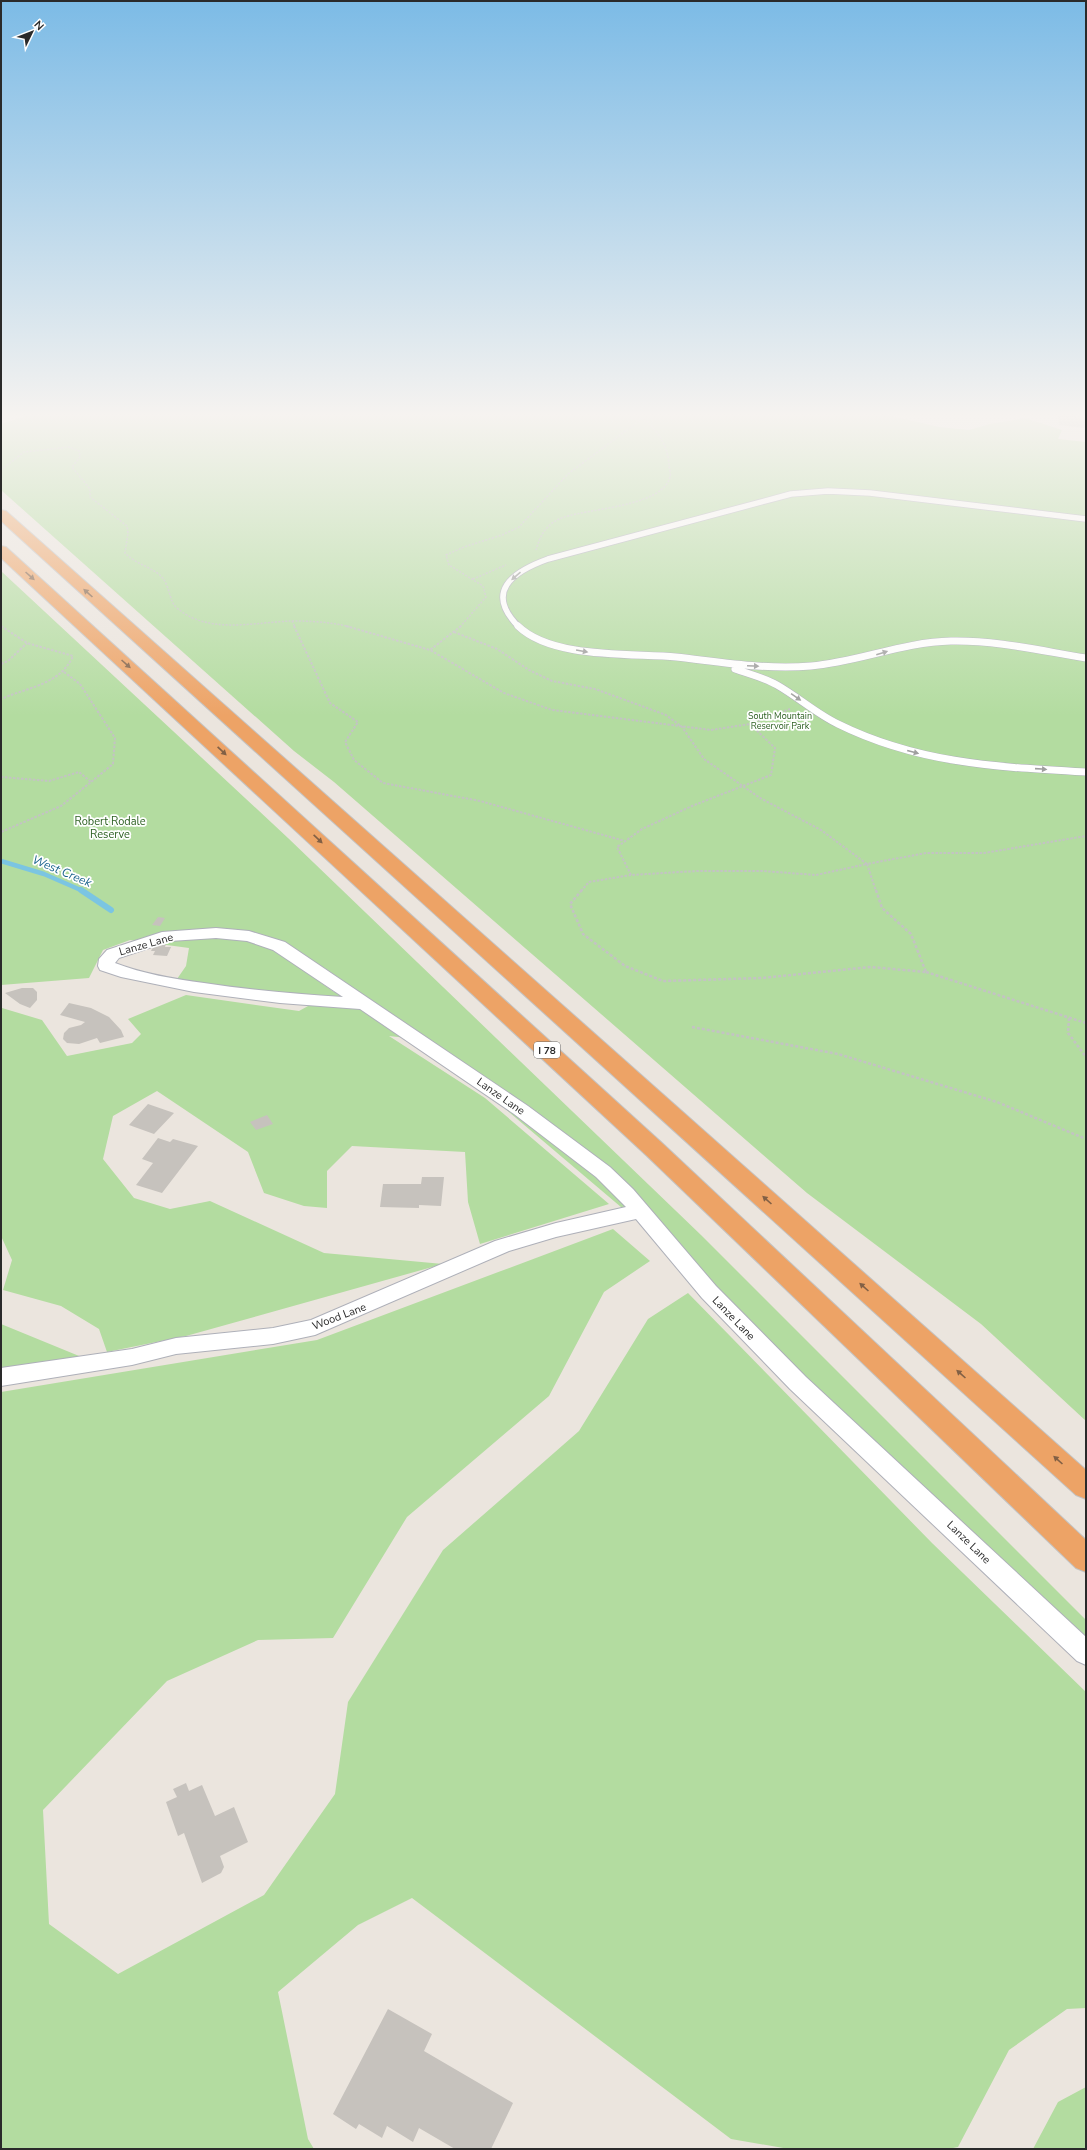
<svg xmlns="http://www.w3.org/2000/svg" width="1087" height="2150" viewBox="0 0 1087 2150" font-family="'Nunito Sans',sans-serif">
<rect width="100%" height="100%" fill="#ebe5de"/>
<path fill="#b3dca0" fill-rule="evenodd" d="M28 415H887L939 427 969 430 990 424 1025 418 1062 430 1058 439 1086 442V1421L981 1324 807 1193 334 782 294 751 1 490V424Z
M1 571 288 838 701 1235 1086 1620V1639L736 1312 668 1230 628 1213 489 1095 407 1038 389 1036 485 1098 609 1204 480 1244 468 1202 465 1152 352 1146 327 1171V1208L304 1206 264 1193 248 1152 157 1091 113 1116 103 1159 134 1198 170 1209 210 1201 324 1253 443 1264 186 1336 107 1352 99 1329 61 1306 3 1290 12 1260 1 1236V1005L2 1008 42 1020 67 1056 132 1043 141 1034 128 1019 186 995 299 1011 328 995 318 999 283 996 177 979 186 966 189 948 130 940 103 950 89 978 1 985ZM293 963 323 967 348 984 334 992Z
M613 1229 650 1261 604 1292 549 1396 407 1517 333 1638 258 1640 167 1681 43 1810 49 1924 118 1974 264 1895 335 1794 348 1702 443 1550 579 1431 648 1319 688 1293 932 1543 1086 1692V2008L1067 2009 1009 2050 958 2147 948 2149H789L731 2139 412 1898 358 1925 278 1992 308 2139 314 2149H1V1392L317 1340Z
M1 1324 84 1358 1 1371Z
M1086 2087V2149H1033L1058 2102Z"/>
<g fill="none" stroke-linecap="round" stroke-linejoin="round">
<path stroke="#7bc5e2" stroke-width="4.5" d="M1 861 44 874 83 891"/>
<path stroke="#7bc5e2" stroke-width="6" d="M81 890 111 910"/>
</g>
<path fill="#c6c2bd" d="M1058 415 1085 417 1086 426 1084 428 1059 425Z
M158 917 165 918 160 926 152 925Z
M155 943 166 944 165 947H171L167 956 153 955 155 951H151Z
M22 988H33L37 992V1000L30 1008 20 1004 5 993Z
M69 1003 91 1008 109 1017 121 1030 124 1037 100 1043 97 1038 79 1044 67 1043 63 1039 64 1033 69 1028 81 1025 85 1022 60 1015Z
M148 1104 174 1113 154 1134 129 1125Z
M267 1115 273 1124 256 1130 250 1122Z
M158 1138 170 1142 173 1139 198 1146 162 1193 136 1185 153 1163 142 1159Z
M422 1177H444L441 1206 419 1205V1208L380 1207 383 1184H421Z
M186 1783 189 1791 202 1785 215 1816 234 1807 248 1842 220 1856 224 1867 221 1873 202 1883 184 1833 178 1836 166 1802 177 1797 173 1789Z
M388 2009 432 2034 424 2051 513 2103 491 2149H455L419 2128 413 2142 387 2126 382 2138 359 2124 356 2129 333 2114Z"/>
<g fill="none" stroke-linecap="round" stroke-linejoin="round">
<g stroke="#aeb0b9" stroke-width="7">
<path id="service-far1" d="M519 627C484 592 512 572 548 559L791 494 828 491 870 493 1086 519"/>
</g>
<g stroke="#aeb0b9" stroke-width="8">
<path id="service" d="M518 626C552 659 631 653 676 657 721 662 766 670 811 666 858 662 903 642 951 641 996 640 1042 651 1086 658
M735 669C749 674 765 678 777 685 798 697 817 714 838 724 919 764 999 767 1086 772"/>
</g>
<g stroke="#aeb0b9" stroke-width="2">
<path id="minor" d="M216 928 249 931 285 942 528 1106 610 1167 633 1189 716 1286 806 1377 1086 1637V1665L1077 1661 790 1389 702 1298 636 1219 556 1237 509 1251 315 1335 273 1344 176 1354 132 1365 1 1386V1368L132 1349 176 1338 273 1328 311 1320 495 1241 556 1223 626 1207 596 1177 514 1114 360 1009 280 1003 194 992 121 977 100 970 98 966 99 959 107 950 162 932ZM216 938 247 941 273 950 343 997C296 994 250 990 204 983 174 979 143 974 115 963L119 958 170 941Z"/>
</g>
<g stroke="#c3c3c3" stroke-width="2">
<path id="motorway" d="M1 510 6 511 1086 1470V1499L1076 1495 1 521Z
M1 546 6 547 662 1143 1086 1540V1572L1076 1568 646 1155 1 558Z"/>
</g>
<path stroke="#c3c3c3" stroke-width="1.5" stroke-dasharray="2 1.5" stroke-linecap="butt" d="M1 470 24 452 69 447 79 451 80 457 72 467 90 489V497L127 526 128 533 125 553C135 564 150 566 161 576 170 585 169 602 177 608 208 635 255 622 292 621 311 621 332 622 350 627
M473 579 506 565
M292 621 295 627
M1 626 2 627
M460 627 486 597 483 586 449 565 446 555 464 547 502 535 519 527 568 474 643 418C657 430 668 445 669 465 669 468 671 473 670 477 662 508 584 508 559 519 545 526 540 536 536 550"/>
<path stroke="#c3c3c3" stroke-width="2" stroke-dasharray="2.5 1.5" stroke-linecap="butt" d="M1 626 27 643 73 656C60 685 28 687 1 699
M294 626 330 703 358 722 345 742 354 760 383 783 480 801 625 841
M346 626 430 650
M461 626 430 650 504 693 552 710 711 730 750 724 790 709
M454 632 497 649 529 670 552 681 595 689 666 715 682 727 704 759 760 798 821 830 867 864 926 853H984L1086 836
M1 664 8 661 27 643
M64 672 80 684 115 738 113 764 91 782
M1 777 49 781 79 772 91 782 61 806 1 832
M631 875 617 847 642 829 692 806 771 775 775 748 750 724
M581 891 589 882 631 875 697 871H763L816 875 867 864 876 891"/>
<path stroke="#c3c3c3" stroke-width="2.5" stroke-dasharray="3 2" stroke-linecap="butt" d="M582 890 570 904 583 934 625 966 663 981 762 978 871 967 926 972
M876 890 882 908 911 934 926 972
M926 972 1086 1023
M1069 1018 1068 1033 1086 1057
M692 1027 838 1054 997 1102 1086 1139"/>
<use href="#service-far1" stroke="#fff" stroke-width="5.5"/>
<use href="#service" stroke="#fff" stroke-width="7"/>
<use href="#minor" fill="#fff" fill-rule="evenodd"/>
<use href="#motorway" fill="#eda366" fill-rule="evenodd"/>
</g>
<defs><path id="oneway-solid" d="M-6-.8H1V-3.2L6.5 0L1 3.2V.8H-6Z"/></defs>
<g fill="#826045">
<use href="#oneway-solid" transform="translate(30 576) rotate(42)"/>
<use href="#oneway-solid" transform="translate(88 593) rotate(-138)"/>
<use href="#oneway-solid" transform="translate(126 664) rotate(42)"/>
<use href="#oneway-solid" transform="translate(222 751) rotate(43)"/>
<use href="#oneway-solid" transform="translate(318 839) rotate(43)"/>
<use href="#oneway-solid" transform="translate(767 1200) rotate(-138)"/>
<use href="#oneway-solid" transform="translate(864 1287) rotate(-138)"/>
<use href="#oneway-solid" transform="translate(961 1374) rotate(-138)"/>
<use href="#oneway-solid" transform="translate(1058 1460) rotate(-138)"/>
</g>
<g fill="#9f9f9f">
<use href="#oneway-solid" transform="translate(516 576) rotate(139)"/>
<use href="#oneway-solid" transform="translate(582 651) rotate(10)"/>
<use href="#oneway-solid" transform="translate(882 653) rotate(-17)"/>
<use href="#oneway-solid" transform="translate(753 666) rotate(2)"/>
<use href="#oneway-solid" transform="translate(796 697) rotate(35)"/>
<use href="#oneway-solid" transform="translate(913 752) rotate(15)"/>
<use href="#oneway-solid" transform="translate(1041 769) rotate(4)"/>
</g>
<linearGradient id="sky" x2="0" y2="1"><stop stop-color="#7cbbe6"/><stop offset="0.58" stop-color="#f6f3f0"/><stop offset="1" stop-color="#f6f3f0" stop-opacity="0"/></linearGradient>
<rect width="1087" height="716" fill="url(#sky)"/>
<g text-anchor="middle" stroke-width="3.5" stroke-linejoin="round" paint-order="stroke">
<g font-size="9" fill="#2d6022" stroke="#fff">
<text x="780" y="719">South Mountain<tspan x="780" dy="10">Reservoir Park</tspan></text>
</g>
<rect fill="#fff" stroke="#6a6a6a" stroke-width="1" x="534" y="1042" width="26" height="16" rx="3"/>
<g font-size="10" font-weight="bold" fill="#2a2a2a">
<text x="547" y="1054">I 78</text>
</g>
<g font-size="11" fill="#2d6022" stroke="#fff">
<text x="110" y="825">Robert Rodale<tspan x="110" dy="13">Reserve</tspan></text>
</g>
<g font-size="11" fill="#2a2a2a" stroke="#fff">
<text transform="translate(146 944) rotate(-16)" y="4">Lanze Lane</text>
<text transform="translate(501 1096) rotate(35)" y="4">Lanze Lane</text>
<text transform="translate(339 1316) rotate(-21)" y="4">Wood Lane</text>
<text transform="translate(734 1318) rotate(46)" y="4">Lanze Lane</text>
<text transform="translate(969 1542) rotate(44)" y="4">Lanze Lane</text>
</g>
<g font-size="12" font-style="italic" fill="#1b648d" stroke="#fff">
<text transform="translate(62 871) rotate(23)" y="4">West Creek</text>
</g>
</g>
<rect width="1087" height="2150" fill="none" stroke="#2a2a2a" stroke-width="4"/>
<g transform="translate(32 32) rotate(47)" stroke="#ffffff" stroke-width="3" paint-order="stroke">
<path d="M0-3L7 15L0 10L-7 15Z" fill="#2a2a2a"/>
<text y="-6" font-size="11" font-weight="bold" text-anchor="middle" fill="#2a2a2a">N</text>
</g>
</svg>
